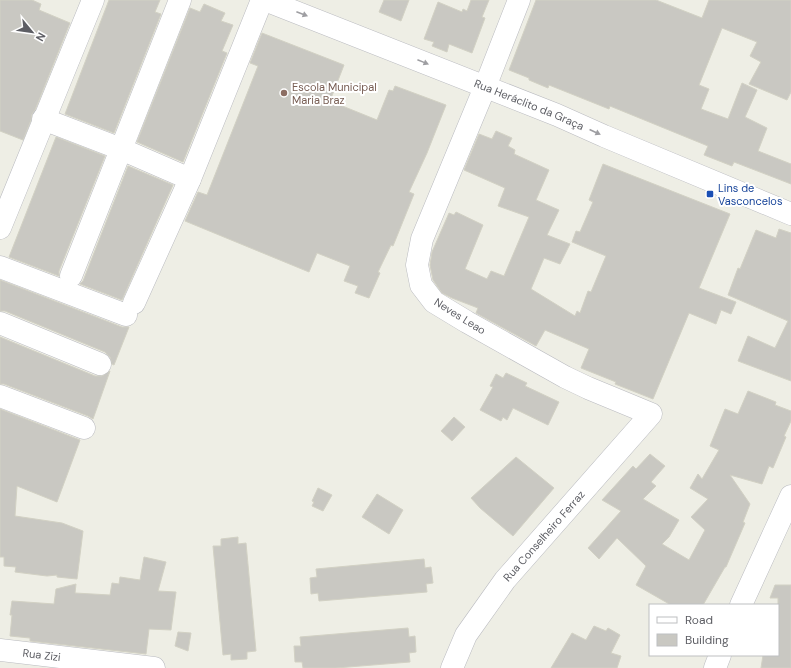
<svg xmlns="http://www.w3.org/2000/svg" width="791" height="668" viewBox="0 0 791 668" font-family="'DM Sans',sans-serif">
<rect width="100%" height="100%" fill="#eeeee5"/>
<path fill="#c9c8c2" stroke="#d2d1c4" d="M0 0H32L41 4 39 10 70 23 35 110 32 114 31 120 23 140 0 131Z
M109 0H160L155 12 161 14 114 133 65 114Z
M384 0H409L401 21 379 12Z
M471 0H489L482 17 485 18 472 53 449 44 447 52 432 46 434 42 424 39 438 2 462 12 463 9 467 11Z
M536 0H656L702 18 709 0H791V92L787 100 749 84 761 62 750 56 757 42 722 28 699 85 709 89 701 109 728 119 742 83 757 90 745 117 767 128 758 151 791 164V184L734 162 732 166 704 155 708 146 610 106 609 109 549 85 548 88 529 80V78L509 70Z
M204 4 225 13 221 21 233 25 222 51 227 53 183 162 137 142 190 8 200 12Z
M262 33 344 65 330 101 377 120 389 90 393 91 395 86 446 105 427 153 409 192 414 194 393 246 391 245 378 272 380 273 369 298 355 293 358 286 344 281 350 266 317 253 309 272 185 221 198 192 207 195 258 66 250 63Z
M496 131 512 138 508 146 515 150 514 154 549 170 536 200 559 210 547 235 570 244 560 264 544 258 531 289 575 316 577 311 580 313 588 291 591 292 606 256 572 242 576 231 580 232 593 202 589 200 603 164 730 214 699 288 736 302 731 314 721 310 716 324 689 313 653 399 615 384 616 382 581 368 589 349 545 330 536 346 476 313 478 308 452 298 442 293 433 280 430 265 432 252 449 213 454 215 456 212 483 225 465 269 487 279 491 271 504 276 529 217 498 206 505 188 464 170 479 134 492 139Z
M56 137 105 156 59 271V276L9 257Z
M128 166 173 185 122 300 80 284 83 281Z
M779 229 791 233V381L738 361 748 336 775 348 788 321 728 295 738 268 740 269 756 230 776 238Z
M0 280 122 327H129L114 365 112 364 110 357 105 352 5 311H0Z
M0 337 95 376H102L110 371 93 419 88 416 4 384H0Z
M506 373 527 383 525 386 559 402 548 425 513 408 507 420 503 417 501 421 480 410 493 387 490 386 496 374 503 378Z
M748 391 776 402 775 405 791 411V421L784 436 786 437 773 468 769 466 762 484 730 475 750 504 743 522 745 523 726 567H725L703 605H671L636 585 646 566 617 538 599 559 588 548 621 511 602 500 633 466 636 469 650 454 665 466 651 482 656 486 643 499 679 520 669 537 662 544 689 560 705 530 691 517 708 499 690 488 698 474 702 479 719 450 710 446 725 409 738 414Z
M0 409 80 440 57 502 17 486 15 516 62 523 83 531 77 579 57 577V575L47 576 15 572 16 567 4 566V557H0Z
M454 417 465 427 452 441 441 431Z
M516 457 554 488 513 536 480 508 471 498Z
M318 488 332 495 323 511 312 506 314 502 312 501Z
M377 494 403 510 389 534 362 517Z
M238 537V544L246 543 256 651 247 652V659L231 660V654L223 655 213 546H221V539Z
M144 557 166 562 158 591 176 592 171 630 149 629 146 654 30 641V638L10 636 12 615H10L12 601 54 604 56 589 76 584 75 593 110 595 112 583 119 584 120 577 140 580Z
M424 559 425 568 431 567 433 583 426 584 427 592 319 601 318 593 311 594 310 578 317 577 316 569Z
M775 585H791V668H761L763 655H778V598H770Z
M594 626 606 631 608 628 620 635 611 653 621 656 617 668H551L572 633 586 640Z
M408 628 409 637 415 636 416 652 409 653 410 662 336 668H303L302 662H295L294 646H301L300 637Z
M178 632 191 633 188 651 175 646Z"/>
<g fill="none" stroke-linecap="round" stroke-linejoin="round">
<g stroke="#babbc0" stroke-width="23">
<g id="minor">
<path id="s1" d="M265 0 557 115 604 136 791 214"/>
<path d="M43 119 121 149 190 179"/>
<path d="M0 228 93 0"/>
<path d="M0 267 126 315"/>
<path d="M71 276 180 0"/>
<path d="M134 303 190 179 262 0"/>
<path d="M0 323 100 364"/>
<path d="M0 396 84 428"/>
<path d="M741 605 791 496"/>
<path id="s2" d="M0 650 154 668"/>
<path id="s3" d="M452 668 466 635 505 580 651 414 588 388 565 377 467 322 434 302 421 285 417 265 422 239 485 87 519 0"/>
<path d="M715 668 720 655"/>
</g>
</g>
<use href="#minor" stroke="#fff" stroke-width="22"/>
</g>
<defs><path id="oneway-solid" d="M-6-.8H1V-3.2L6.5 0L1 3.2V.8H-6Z"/></defs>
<g fill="#9e9ea2">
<use href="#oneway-solid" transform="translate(302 14) rotate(21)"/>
<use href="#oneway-solid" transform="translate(423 62) rotate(22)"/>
<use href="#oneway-solid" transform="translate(595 132) rotate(25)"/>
</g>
<circle fill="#8d6e63" stroke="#fff" stroke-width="1.5" cx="284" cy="93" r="4"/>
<rect fill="#1a4fb4" stroke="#fff" stroke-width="1.5" x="706" y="190" width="8" height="8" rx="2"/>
<g text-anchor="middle" stroke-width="4" stroke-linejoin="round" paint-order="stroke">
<g font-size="11" fill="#785e54" stroke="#fff" text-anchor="start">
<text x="292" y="91">Escola Municipal<tspan x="292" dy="13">Maria Braz</tspan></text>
</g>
<g font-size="11" fill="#5d5e64" stroke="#fff">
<text dy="4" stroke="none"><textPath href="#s1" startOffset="284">Rua Heráclito da Graça</textPath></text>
<text transform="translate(460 316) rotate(32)" y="4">Neves Leao</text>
<text dy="4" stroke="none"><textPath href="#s3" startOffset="162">Rua Conselheiro Ferraz</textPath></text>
<text dy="4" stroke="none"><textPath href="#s2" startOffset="42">Rua Zizi</textPath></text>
</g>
<g font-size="11" fill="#164399" stroke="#fff" text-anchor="start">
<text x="718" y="192">Lins de<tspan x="718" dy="13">Vasconcelos</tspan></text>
</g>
</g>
<rect x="649" y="604" width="130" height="52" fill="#ffffff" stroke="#bebfc1"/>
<rect x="657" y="617" width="20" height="6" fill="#ffffff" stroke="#bebfc1"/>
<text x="685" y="624" font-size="12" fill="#5d5e64">Road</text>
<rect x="657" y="634" width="20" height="12" fill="#c9c8c2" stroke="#bebfc1"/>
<text x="685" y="644" font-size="12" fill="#5d5e64">Building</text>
<g transform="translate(32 32) rotate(119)" stroke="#ffffff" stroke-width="3" paint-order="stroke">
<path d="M0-3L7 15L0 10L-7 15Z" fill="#5d5e64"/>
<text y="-6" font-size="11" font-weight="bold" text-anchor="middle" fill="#5d5e64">N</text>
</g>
</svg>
